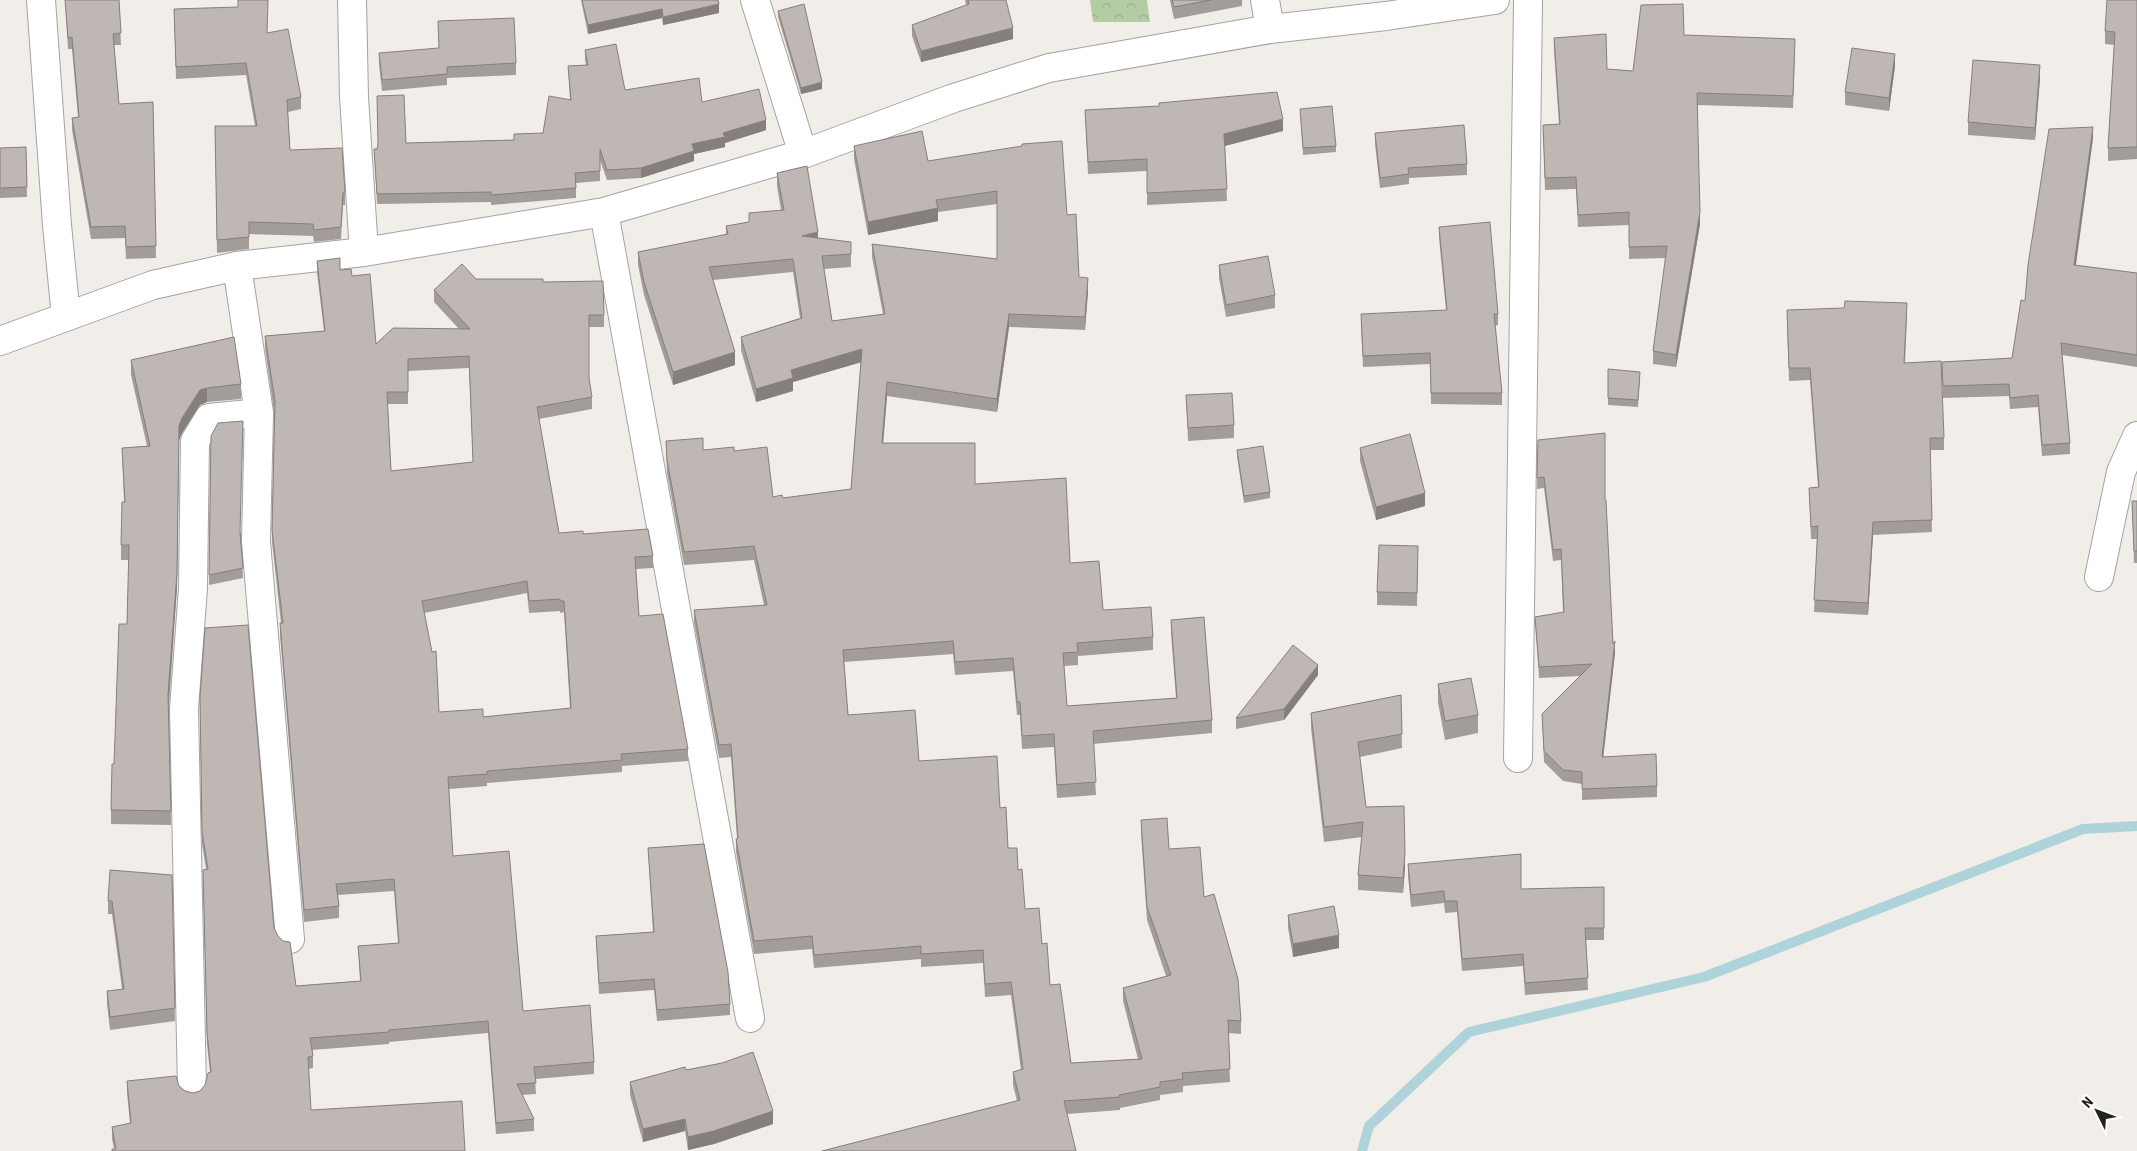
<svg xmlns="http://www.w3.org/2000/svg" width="2137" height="1151" viewBox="0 0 2137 1151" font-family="'Roboto Condensed',sans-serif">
<defs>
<pattern id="forest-crowns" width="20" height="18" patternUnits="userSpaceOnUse" patternTransform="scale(1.25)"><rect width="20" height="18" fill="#b2cca3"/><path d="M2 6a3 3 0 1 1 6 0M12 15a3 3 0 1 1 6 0" fill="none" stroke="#99af8c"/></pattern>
</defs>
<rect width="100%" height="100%" fill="#f1eeea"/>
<path fill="url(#forest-crowns)" d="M1090 0H1147L1150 22H1093Z"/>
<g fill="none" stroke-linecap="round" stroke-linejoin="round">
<path stroke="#afd3da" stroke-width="10" d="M1362 1151 1369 1126 1469 1032 1704 977 2083 829 2137 826"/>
<g stroke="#a3a3a3" stroke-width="30">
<path id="minor" d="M41 0 57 225 66 317
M352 0 354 97 364 252
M755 0 803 154
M1265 0 1270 29
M604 212 750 1018
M0 341 153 285 237 266 364 252 604 212 803 154 954 98 1049 68 1270 29 1386 16 1495 0
M259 413 256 542 290 939
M2099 577 2121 472 2137 436
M1518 758 1528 0
M192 1089 184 709 193 588 195 441 209 418 259 413 237 266"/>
</g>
<use href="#minor" stroke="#fff" stroke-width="28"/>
</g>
<path fill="#a39d9a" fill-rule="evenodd" d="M65 0H119L121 45H114L119 104 153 102 156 258 126 259 125 238 91 239 72 130V118L78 117 72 49H68Z
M581 0H718L719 13 663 25 662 18 588 34Z
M965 0H1006L1013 39 921 62 912 36V25L966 5Z
M1170 0H1242V6L1174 19Z
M2137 0V159L2108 161V148L2114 45 2105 44V31Z
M174 9 267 33 301 97V109L288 112 290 150 345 192V205H343L341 239 314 242 313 236 249 234V249L217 253 215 126H255L246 75 176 79Z
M778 11 822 89 801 94 778 17Z
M1684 35 1795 51 1793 108 1697 105 1700 224 1676 367 1653 364V351L1666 258 1629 259V225L1578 227 1576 189 1545 190 1543 125 1559 124 1554 50V38L1607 69 1633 71Z
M585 50 625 90 702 102 766 130 725 143V147L694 154V161L641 178 607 180 600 160V181L576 183V198L491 205V202L377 204 374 149 406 143 514 140 543 133 570 100 568 66 586 65 585 60Z
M379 53 516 63V75L447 78V85L382 91 379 64Z
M1895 66 1889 111 1845 105V92Z
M2040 78 2035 140 1968 135V122Z
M1300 109 1336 146V152L1303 155Z
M1085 110 1283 131 1225 146 1227 201 1147 205V171L1088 174Z
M1375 133 1467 164V175L1409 178V184L1380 188 1375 144Z
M2093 138 2076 265 2137 273V367L2062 355 2070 443V454L2042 456 2038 407 2010 409 2009 396 1943 398 1942 362 2012 358 2025 301Z
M854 146 928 161 1067 215 1079 277 1088 291 1085 330 1009 327 997 412 887 396 883 443 975 484 1070 563 1103 610 1153 637V650L1078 656V665L1064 666 1067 706 1176 698 1171 633V620L1212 720V733L1093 744 1096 795 1057 798 1054 747 1022 749 1020 715H1017L1013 671 955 675 953 654 844 662 848 715 919 761 1000 808 1008 848 1018 870 1025 909 1042 944 1050 985 1071 1063 1138 1059 1123 1001V988L1166 976 1147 920 1141 833V820L1169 849 1204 897 1241 1021V1034L1228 1033 1230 1082 1183 1086V1092L1160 1095V1100L1120 1108V1110L1067 1114 1017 1101 1013 1085V1072L1021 1070 1011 995 985 997 983 963 921 967V959L814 968 812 949 754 954 736 852V839L737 838 731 757 719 758 694 623V610L764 605 754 560 684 565 667 473 666 441 703 450 734 451 773 497 783 498 851 489 861 362 793 382V391L756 402 741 350V337L800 318 793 272 713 280 735 365 673 385 644 295 638 265V252L726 235V226L749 222V213L781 210 777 186V173L818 238 851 242V267L824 269 832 321 883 314 872 257V244L997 259V204L938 212V221L868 235 854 159Z
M26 147 27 197 0 198V148Z
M1439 227 1498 314V325L1495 326 1502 393V405L1431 404 1430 364 1363 367 1361 325 1446 310 1439 238Z
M317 261 340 270 352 276 376 344 459 329 434 302V290L476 279 543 282 604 315V327H589V378L592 397V409L539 419 559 533 583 534 653 556V568L636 569 639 616 688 749V761L622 766V772L487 783V786L449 789 453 856 523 1011 594 1062V1074L535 1079 536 1094 522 1095 534 1119V1131L496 1134 488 1033 389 1042V1044L312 1050 313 1056V1068L308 1069 114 1149 112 1139V1127L130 1123 127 1093V1081L179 1086 185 1091 193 1093 200 1091 205 1085 210 1072 207 1044 203 870 206 869 202 844 200 697 274 928 296 986 360 981 358 946 398 943 394 891 338 895 339 906V918L304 922 280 635V623H281L272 542 274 412 265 348V336L324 331 317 273ZM469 368 473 462 391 471 387 404H408V371ZM527 593 529 613 560 611V613L564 612 570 708 483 717 439 712 424 613Z
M1219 265 1275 295V308L1226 317 1219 278Z
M1907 316 1905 363 1944 438V450H1930L1932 532 1873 535 1868 615 1814 612 1817 539H1811L1809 488 1818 487 1810 380 1789 381 1787 322Z
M131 360 241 384V399L207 402 200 405 182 433 179 440 177 587 169 706 171 825 111 824V810L127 624 129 560H121V545L124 502 122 448 147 446 131 375Z
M1640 378 1638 407 1608 405V398Z
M1186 395 1234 425V438L1188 441Z
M211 436 241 534 243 578 209 585Z
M1538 440 1605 500 1613 644 1615 653 1603 757 1657 786V797L1582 800V784L1563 781 1544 762 1542 714 1580 676 1539 678 1535 617 1563 612 1561 560 1553 561 1544 488 1537 489Z
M1360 448 1425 506 1376 520 1360 461Z
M1237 450 1270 492V498L1244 503 1237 456Z
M2132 501H2137V563H2134Z
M1418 559 1417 606 1377 605V592Z
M1318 675 1284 720 1236 729V718Z
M1438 684 1478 715V733L1445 740 1438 703Z
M1401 695 1402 748 1360 757 1366 807 1405 867 1403 893 1358 890V875L1362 837 1324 842 1311 728V713Z
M648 848 730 1004V1015L657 1021 654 990 599 994 596 936 653 932Z
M1408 864 1521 889 1604 887V940H1586L1588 990 1525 995 1523 966 1462 971 1457 912 1445 913 1444 903 1411 907 1408 876Z
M172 875 175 1021 110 1030 107 1004V991L122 989 112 914H108V901Z
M1288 915 1339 948 1293 957 1288 928Z
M686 1070 773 1124 714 1144 688 1150 685 1131 643 1142 630 1095V1082Z"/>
<path fill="#85807d" d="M719 4V13L663 25V17Z
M662 9V18L588 34V25Z
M1013 28V39L921 62V51Z
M1895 54V66L1889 111V98Z
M2040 65V78L2035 140V128Z
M822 82V89L801 94V88Z
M1283 119V131L1224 146V134Z
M766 120V130L725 143V147L694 154V161L641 178V168L692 144 723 133Z
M2093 127V138L2074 277V265Z
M938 208V221L868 235V222Z
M1700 212V224L1676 367V355Z
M818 232V245L802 236Z
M1088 278V291L1085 330V317Z
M1009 314V327L997 412V399Z
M862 349V362L793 382V391L756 402V389L791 370Z
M735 352V365L673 385V372Z
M887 382V396L882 456V443Z
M207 388V402L200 405 182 433 179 440 177 587 168 709 179 426 182 418 200 390Z
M1425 493V506L1376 520V507Z
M1873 522V535L1868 615V603Z
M1615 641V653L1602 768V757Z
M1318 665V675L1284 720V709Z
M1405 852V867L1403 893V878Z
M1339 935V948L1293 957V944Z
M773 1111V1124L714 1144 688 1150V1137Z
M685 1119V1131L643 1142V1129Z"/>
<path fill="#beb7b3" stroke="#85807d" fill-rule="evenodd" d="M65 0H119L121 33 113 34 119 104 153 102 156 246 126 247 125 226 91 227 72 118 79 117 72 37 68 38Z
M238 0H268L267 33 288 29 301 97 287 100 290 150 342 148 345 192 343 193 341 227 314 230 313 224 249 222V237L217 240 215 126H257L246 63 176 67 174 9 238 7Z
M582 0H718L719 4 663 17 662 9 588 25Z
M968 0H1006L1013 28 921 51 912 25 969 4Z
M1172 0H1211L1174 7Z
M2107 0H2137V147L2108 148 2115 32 2105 31Z
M804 4 822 82 801 88 778 11Z
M1683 4 1684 35 1795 39 1793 96 1697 93 1700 212 1676 355 1653 351 1667 246 1629 247V212L1578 215 1576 177 1545 178 1543 125 1560 124 1554 38 1606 34 1607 69 1633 71 1641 5Z
M514 18 516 63 447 67V74L382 80 379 53 439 48 438 21Z
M616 44 625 90 699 78 702 102 759 89 766 120 723 133 725 137 692 144 694 151 641 168 607 170 600 149V171L575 173 576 188 491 195V192L377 194 374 149H377L378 144 377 96 404 95 406 143 514 140V134L543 133 549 96 571 100 568 66 588 65 585 50Z
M1852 48 1895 54 1889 98 1845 92Z
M1973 60 2040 65 2035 128 1968 122Z
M1277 92 1283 119 1224 134 1227 189 1147 193V159L1088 162 1085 110 1159 106V103Z
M1332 106 1336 146 1303 148 1300 109Z
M1464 125 1467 164 1408 168 1409 174 1380 178 1375 133Z
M2093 127 2074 265 2137 273V355L2061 343 2070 443 2042 445 2038 395 2010 398 2009 384 1943 386 1942 362 2012 358 2021 300 2025 301 2028 265 2049 129Z
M922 131 928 161 1022 146V144L1062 141 1067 215 1076 214 1079 277 1088 278 1085 317 1009 314 997 399 887 382 882 443H975V484L1066 478 1070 563 1099 561 1103 610 1151 607 1153 637 1077 643 1078 652 1063 653 1067 706 1177 698 1171 620 1204 617 1212 720 1093 731 1096 782 1057 785 1054 734 1022 736 1020 702H1017L1013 658 955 662 953 641 843 650 848 715 915 710 919 761 997 756 1000 808 1006 807 1008 848H1017L1018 870 1022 869 1025 909 1039 908 1042 944 1047 943 1050 985 1060 984 1071 1063 1142 1059 1123 988 1171 975 1147 907 1141 820 1167 818 1169 849 1200 847 1204 897 1214 894 1238 979 1241 1021 1228 1020 1230 1069 1182 1073 1183 1079 1160 1082V1087L1119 1095 1120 1097 1064 1101 1076 1151H822L1020 1100 1013 1072 1023 1069 1011 982 985 984 983 950 921 954V946L814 955 812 936 754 941 736 839 738 838 731 744 719 745 694 610 767 605 754 546 684 552 667 460 666 441 703 438V450L734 447V451L767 447 773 497 782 495 783 498 851 489 862 349 791 370 793 378 756 389 741 337 802 318 793 259 709 267 735 352 673 372 644 282 638 252 728 234 726 226 749 222V213L784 210 777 173 807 166 818 232 802 236 851 242V254L822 256 832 321 885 314 872 244 997 259V191L936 200 938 208 868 222 854 146Z
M26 147 27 187 0 188V148Z
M1490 222 1498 314H1494L1502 393H1431L1430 353 1363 356 1361 314 1447 310 1439 227Z
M1268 256 1275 295 1226 305 1219 265Z
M340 258V270L351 269 352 276 370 274 376 344 393 328 470 329 434 290 462 264 476 279H543V282L603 281 604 315H589V378L592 397 537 407 559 533 583 531V534L648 529 653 556 635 557 639 616 663 614 688 749 621 754 622 760 487 771V774L448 777 453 856 509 851 523 1011 590 1005 594 1062 534 1067 536 1083 517 1084 534 1119 496 1123 488 1021 389 1030V1032L310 1038 313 1056 308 1057 311 1110 462 1101 465 1151H112V1149H116L112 1127 131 1123 127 1081 176 1076 179 1086 185 1091 193 1093 200 1091 205 1085 208 1073 211 1072 207 1032 203 870 208 869 202 832 200 697 205 628 248 625 274 928 278 936 283 941 290 942 296 986 361 981 358 946 399 943 394 879 336 884 339 906 304 910 280 623H283L272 530 275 401 265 336 325 331 317 261ZM469 356 473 462 391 471 387 392H408V359ZM527 581 529 601 560 599V601H564L571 708 483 717V709L439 712 436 651 432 652 422 601Z
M1845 301 1907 303 1904 363 1941 361 1944 438H1930L1932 520 1873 522 1868 603 1814 600 1818 526 1811 527 1809 488 1819 487 1810 368H1789L1787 310 1844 308Z
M234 337 241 384 207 388 200 390 182 418 179 426 177 573 168 695 171 811 111 810 112 764H114L119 624H127L129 545H121L122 502H125L122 448 150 446 131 360Z
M1608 369 1640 372 1638 400 1608 398Z
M1232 393 1234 425 1188 428 1186 395Z
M243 421 240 532 243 568 209 575 211 436 218 423Z
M1605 433V500H1606L1613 644 1615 641 1602 757 1656 754 1657 786 1582 789V772L1563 770 1544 751 1542 714 1592 664 1539 667 1535 617 1564 612 1561 549 1553 550 1544 477 1537 478 1538 440Z
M1410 434 1425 493 1376 507 1360 448Z
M1263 446 1270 492 1244 496 1237 450Z
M2132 501H2137V551H2134Z
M1379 545 1418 546 1417 593 1377 592Z
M1293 645 1318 665 1284 709 1236 718Z
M1471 678 1478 715 1445 721 1438 684Z
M1401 695 1402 734 1358 742 1366 807 1404 806 1405 852 1403 878 1358 875 1363 822 1324 827 1311 713Z
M704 844 728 972 730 1004 657 1010 654 979 599 983 596 936 654 932 648 848Z
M1521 854V889L1604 887V928H1585L1588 978 1525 983 1523 954 1462 959 1457 901H1445L1444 891 1411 895 1408 864Z
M110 870 172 875 175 1008 110 1017 107 991 124 989 112 901H108Z
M1334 906 1339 935 1293 944 1288 915Z
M753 1052 773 1111 714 1131 688 1137 685 1119 643 1129 630 1082 685 1067 686 1070 722 1063Z"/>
<g transform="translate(2097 1111) rotate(312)" stroke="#ffffff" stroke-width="4" paint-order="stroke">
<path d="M0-4L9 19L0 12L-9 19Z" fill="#222222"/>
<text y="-8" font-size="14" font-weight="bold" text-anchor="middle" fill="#222222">N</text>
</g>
</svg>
